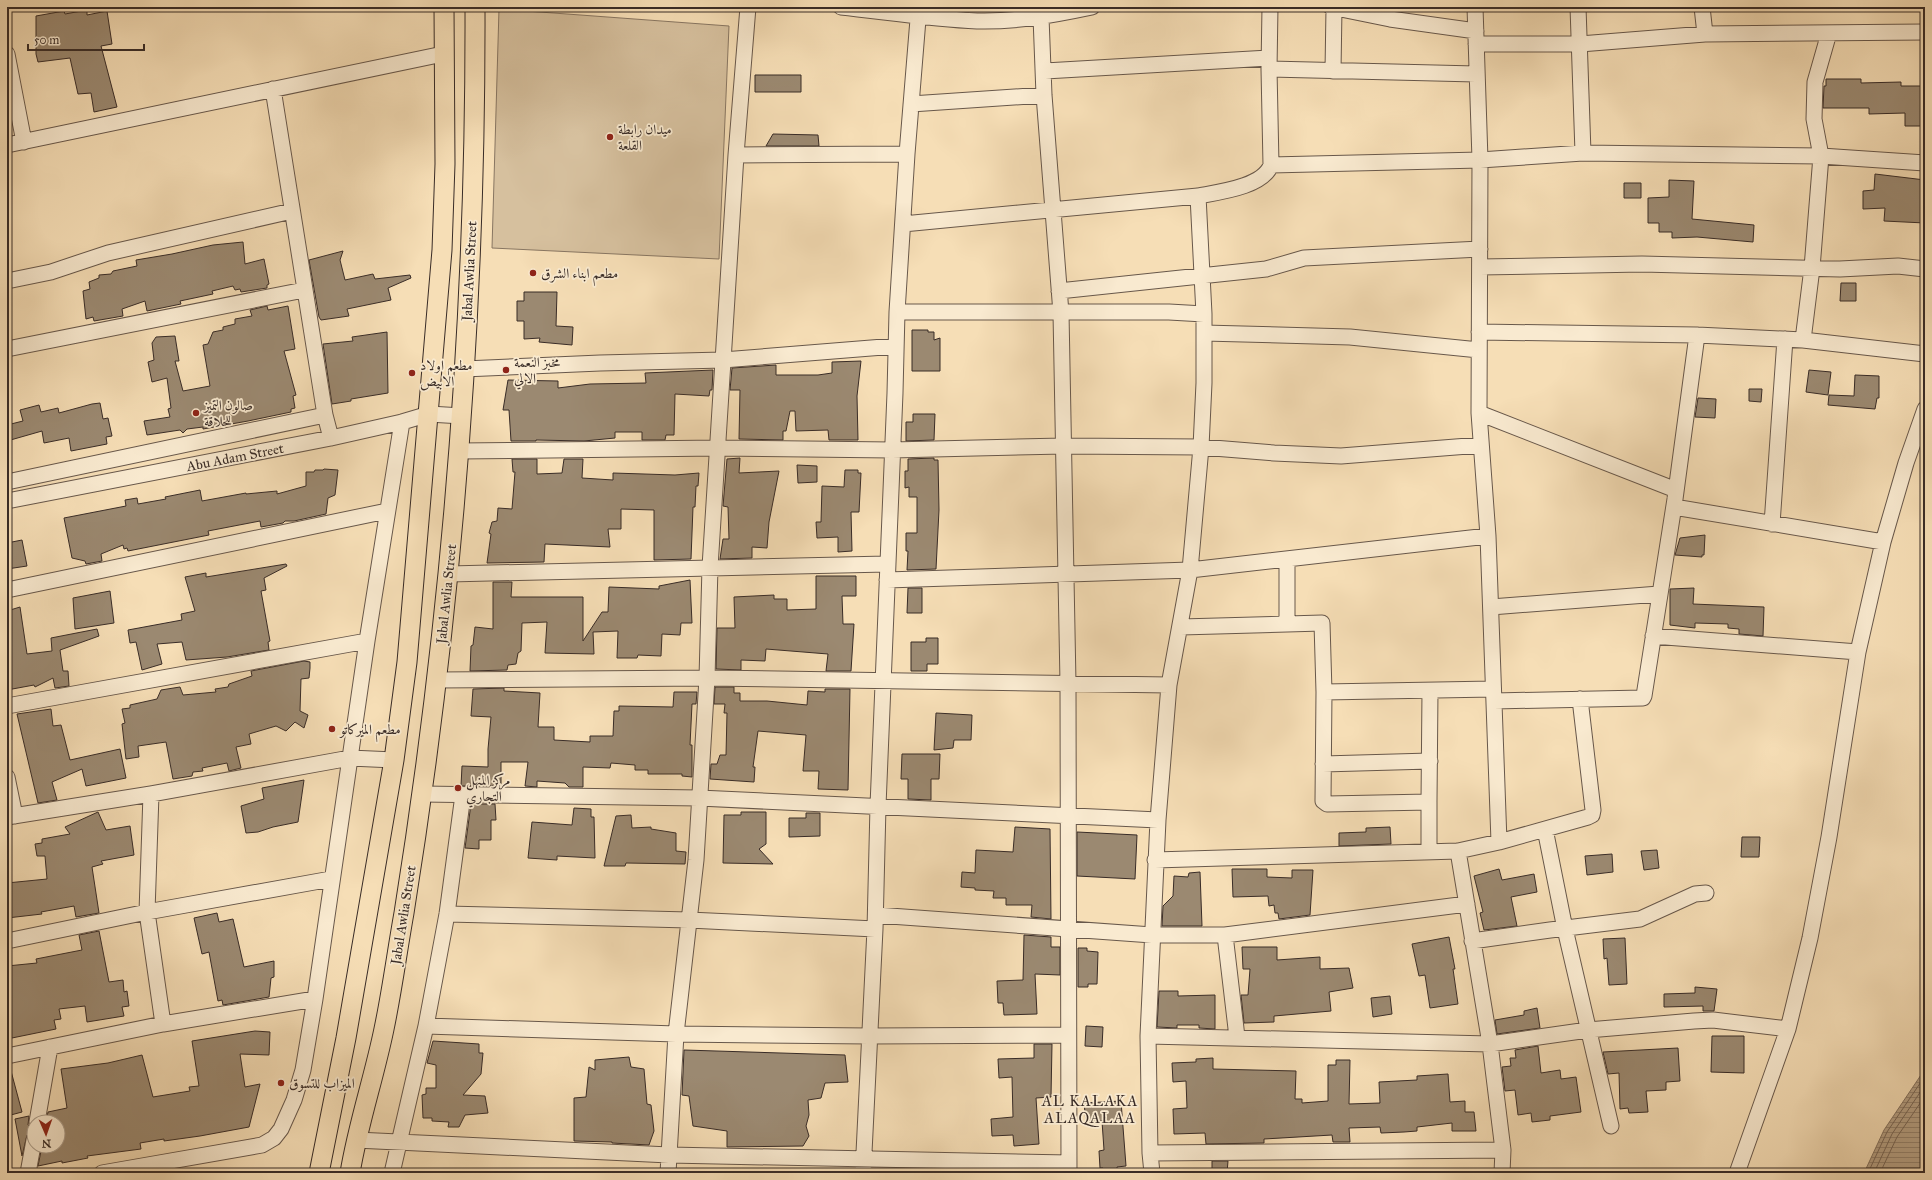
<svg xmlns="http://www.w3.org/2000/svg" width="1932" height="1180" viewBox="0 0 1932 1180" font-family="'IM FELL Great Primer',Amiri,serif">
<defs>
<pattern id="water-rules" width="6" height="5" patternUnits="userSpaceOnUse"><rect width="6" height="5" fill="#b6a185"/><path d="M0 2.5h6" fill="none" stroke="#95836d"/></pattern>
</defs>
<rect width="100%" height="100%" fill="#f6deb6"/>
<filter id="stains"><feTurbulence type="fractalNoise" baseFrequency=".005" numOctaves="4"/><feColorMatrix values="0 0 0 0 .2 0 0 0 0 .09 0 0 0 0 .02 0 0 0 .5 -.17"/></filter>
<radialGradient id="worn" r=".72"><stop offset=".6" stop-color="#630" stop-opacity="0"/><stop offset="1" stop-color="#630" stop-opacity=".3"/></radialGradient>
<path fill="#d6c09e" stroke="#887662" d="M499 9 729 26 719 259 492 248Z"/>
<path fill="url(#water-rules)" stroke="#84725f" d="M1925 1069V1173H1864L1884 1130Z"/>
<g fill="none" stroke-linecap="round" stroke-linejoin="round">
<path stroke="#786656" stroke-width="1" d="M1868 1173 1887 1132 1925 1076
M1874 1173 1892 1134 1925 1085
M1880 1173 1897 1137 1925 1096"/>
</g>
<path fill="#9b8971" stroke="#392c27" d="M87 10V15L107 11 112 44 101 46 117 107 94 112 91 93 78 94 70 58 38 62 36 54V16L64 11 65 14Z
M755 75H801V92H755Z
M1826 79H1861V83L1901 82V86H1925V104H1922L1923 126H1905V113L1869 114V108H1823L1824 86H1826Z
M773 134 818 135 819 146H766Z
M1875 174 1925 180V223L1884 221 1885 208 1863 209V191L1874 190Z
M1669 180 1694 181 1692 219 1754 225 1753 242 1697 237 1672 238V232H1659V223H1648V198L1669 197Z
M1624 183H1641V198H1624Z
M243 242 245 264 264 259 269 284 267 285V288L241 292 240 289 235 290 233 286 212 291 213 294 180 301 181 304 147 311 145 301 122 309 123 316 94 321 93 317 86 319 83 291 90 289 89 282 99 278V275L111 274 113 271 137 266 136 260 172 254 213 245Z
M343 251 340 260 345 280 373 274 375 279 410 275 411 278 388 288 391 300 347 309 349 316 321 320 319 317 309 260Z
M1841 283H1856V301H1840Z
M524 292H557L556 326 573 327 572 345 539 342 540 338 524 339V321H517V301H524Z
M267 306 268 310 288 306 295 349 284 351 296 395 293 396 295 408 291 409V412L248 421 203 429V427L187 429 183 433 180 430 147 435 144 421 170 417 168 409 171 408 167 378 152 382 148 362 154 360 152 343 156 337 175 336 179 361H175L183 391 210 386 203 345 208 344 213 332 223 330V327L235 324V319L252 316 250 310Z
M912 330H928V332H934V340L940 338V371H912Z
M387 332 388 393 351 399V401L332 404 323 344 353 341 352 337Z
M861 361 857 396 858 440H829L828 430 796 431 795 411H790L786 431H783V440L739 439 740 390H730L732 368 776 365V375H818L832 373V362Z
M713 370 712 390H710L709 396 675 394 674 435H666L665 440H642V432H615V438L584 441 536 440V441H511L509 410H503L508 380 558 381V388L590 384 646 383 645 373Z
M1809 370 1831 372 1828 395 1806 392Z
M1855 375 1879 376V398H1877L1875 409 1828 405 1829 395 1854 396Z
M1749 389H1762L1761 402 1749 401Z
M1698 398 1716 399 1715 418 1695 417Z
M100 403 103 419 108 418 112 436 106 437 107 444 71 451 69 438 44 443 42 431 7 441V425L23 421 20 410 39 405 41 412 58 408 59 413 92 404Z
M913 414H935L934 440 906 441V422H913Z
M740 458 739 473 779 471 769 522 767 548 752 547V558L720 559 723 539H729L728 507 723 506 727 459Z
M934 458V460H938L939 510 936 569 907 570 908 551H906V533H917V497H909V487L905 488V471H908V459Z
M512 459H537V474L562 473 564 459H583L582 478 613 480V473L675 475 699 473 698 486H696L695 507H693L691 559 654 560V510L621 509V529H608L610 547 545 544 544 562 487 563 491 534 489 533 492 522 497 521 498 508 512 509 515 472H513Z
M797 465 817 466V482L798 483Z
M324 469 338 470 335 495 328 498 326 514 294 521H285L283 523 261 527 260 521 208 531 209 535 128 551 127 548 124 549 123 545 101 554 102 561 86 564 85 561 72 558 64 518 126 506 125 500 137 498 138 504 166 499 165 497 200 490 202 501 246 493V494L277 491V494L306 486V472H314L315 470H323Z
M845 470H858V473H861L859 512H851L852 551 838 552V537L817 538 816 522H821L822 486 844 487Z
M1705 535 1704 555H1702V557L1675 555 1680 538Z
M22 540 27 566 7 569V543Z
M286 564 287 566 264 578 266 590 261 591 270 641 268 642 269 650 227 657 186 660 182 642 157 644 162 664 142 670 136 642 130 643 128 630 182 620 181 614 195 611 185 577 206 573V577Z
M816 576H856V596H842L843 624H854L851 671H826L828 654 766 649 765 661 741 660V670L716 669 717 628H735L734 597 774 595V599H787V610L816 609Z
M690 580 692 623H681L680 635 662 634 661 656 638 655 637 658H617L618 631 593 632 594 654 545 653 547 622 522 623 521 651 518 653 516 664 508 665 507 670 470 671 471 646 473 645 475 627 493 629V582H512L511 597H583V641L602 612H608L609 587 659 589V586Z
M908 588H922V613H907Z
M1694 588 1693 604 1764 607 1763 636 1739 634V629L1728 628V624L1695 623V628L1670 625V589Z
M110 591 114 623 75 629 73 598Z
M20 607 27 654 52 651 51 638 97 629 99 636 60 650 63 671H68L69 686 55 688 53 678 35 687 34 685 7 690V611Z
M926 638H938V664H927V671H911V642H926Z
M304 661 310 662V668L309 678 301 679 300 711 308 715 304 728 295 722 286 731 276 726 249 734 251 744 236 747 241 768 229 771 227 763 202 768 203 771 193 772 192 776 173 779 166 742 138 746 139 757 126 759 122 724 125 723 122 709 130 708V705L157 699 161 690 180 687 183 695 216 692 215 689 228 687 229 684 252 676 251 671Z
M715 687H734V693H740V701H767L807 705 808 691 825 692V689H850L848 790 818 789 819 771H803L806 735 758 731 753 767H755L754 782 710 779 711 764H717L720 755H726L727 713H724L725 704H714Z
M504 688V691L540 693 538 727H554V740L590 742V736H613L614 711H619V706L673 707 674 692H697L696 704H692L690 745H692V777L682 776V774H648V770H635V765L611 763 610 768 583 767V787H569L565 783 537 781V787L525 786 528 762H501V786H461L462 766 488 767V749L491 717 471 716 473 689Z
M51 709 53 726 61 725 70 760 120 749 126 778 86 786 82 769 52 782 57 800 38 803 17 714Z
M936 713 972 715 971 740H954L953 748 934 750Z
M902 754H940L939 779H931V800L908 799V779H901Z
M304 780 298 822 273 827 258 832 246 833 241 806 264 799 262 788Z
M471 804H495L496 820H491V840H479V849L465 848Z
M574 808 591 809V817H594L595 858 557 856V860L528 858 532 822 572 825Z
M98 812 106 830 130 826 134 855 101 861 103 864 92 867 99 913 76 917 74 906 41 912 42 914 7 918V883L47 879 45 856H37L35 844 42 843V839L70 834 65 827Z
M741 812H766V844L759 849 773 864 723 863 724 815H741Z
M806 813H820V836L789 837V818H806Z
M631 815 632 828 651 827V829L676 833V851L686 852 685 864 626 863 625 866H604L616 816Z
M1015 827 1050 829 1051 919 1031 917 1032 905H1006V898H993L994 891 975 890V888L961 887 962 872 975 873 976 850 1013 852Z
M1390 827 1391 844 1339 846V833L1366 832V828Z
M1077 832 1137 835 1135 879 1077 876Z
M1742 837H1760L1759 857H1741Z
M1657 850 1659 868 1644 870 1641 851Z
M1612 854 1613 872 1587 875 1585 856Z
M1232 869H1267V877L1292 878V870H1313L1310 915 1279 919 1278 913H1275L1274 905 1269 906 1268 896 1233 897Z
M1499 869 1502 880 1534 874 1537 892 1511 897 1517 926 1484 930 1480 913 1483 912 1474 876Z
M1200 872 1202 926H1162L1163 906 1173 896 1174 876 1188 877 1189 873Z
M217 913 219 922 233 919 244 967 274 961V977L271 978 269 997 223 1005 222 1000 218 1001 209 952 202 954 194 918Z
M99 931 109 982 123 980 124 992 127 991 129 1006 122 1007 124 1016 87 1022 85 1006 59 1009 61 1019 54 1020 56 1029 7 1039V966L37 963 36 959 82 950 79 935Z
M1024 935 1051 937V947H1060V975L1035 974 1037 1014 1004 1015 1003 1003H998L997 981 1023 980Z
M1449 937 1455 969H1453L1458 1004 1430 1008 1425 975 1419 976 1412 944Z
M1625 938 1627 984 1609 985 1607 958 1604 959 1603 939Z
M1242 947H1277V960L1320 957V969L1349 968 1353 988 1329 992 1331 1011 1274 1016V1022L1244 1023 1241 995H1248L1250 969H1243Z
M1078 948H1087V951L1098 952 1097 984H1088V987H1078Z
M1695 987 1717 989 1714 1011H1703V1006L1664 1007V994L1695 993Z
M1159 991H1178V996L1215 995V1029L1199 1028V1025H1177V1028L1157 1027Z
M1390 996 1392 1014 1373 1017 1371 998Z
M1537 1008 1540 1028 1497 1034 1495 1020 1524 1015V1011Z
M1086 1026 1103 1027 1102 1047 1085 1046Z
M255 1031 270 1032 269 1055 240 1054 245 1087 260 1084 249 1127 200 1136 164 1141V1139L140 1143 141 1149 87 1156 88 1158 62 1163V1161L38 1166 42 1146H58V1122H46L48 1112 67 1108 61 1069 108 1063 142 1055 153 1097 190 1091 189 1087 199 1086 192 1041Z
M1712 1036H1744V1073L1711 1072Z
M433 1041 479 1044V1053H483L481 1074 463 1095 485 1096 488 1113 465 1115 459 1127H448L449 1122 432 1121V1118H423L422 1095 426 1094V1088H436V1065L427 1063Z
M1034 1044H1052L1051 1097 1036 1098 1039 1144 1014 1146 1013 1135 992 1136 991 1119 1013 1117 1012 1077 999 1078 998 1059 1034 1058Z
M1538 1046 1541 1073 1560 1070 1561 1079 1576 1077 1581 1112 1550 1116V1120L1532 1122 1531 1113 1518 1115 1515 1090 1505 1091 1502 1067 1511 1066 1510 1058H1516L1515 1050Z
M1678 1048 1680 1081 1666 1082V1090L1646 1091 1648 1112 1629 1113 1628 1108 1620 1109 1619 1073 1608 1074 1603 1052Z
M684 1050 845 1055 848 1082 825 1083 821 1098 808 1100 809 1115 806 1126 809 1136 803 1146 727 1147V1131L693 1126 689 1096 682 1095Z
M629 1057 631 1067 644 1069 647 1104 651 1105 654 1131 649 1145 612 1143V1142L574 1141V1098L586 1097 589 1067 595 1070V1060Z
M1213 1058V1069L1296 1071 1295 1099H1302V1103L1328 1101V1065H1336V1060H1350L1349 1104 1380 1103 1379 1082 1417 1080V1076L1448 1074 1450 1102 1465 1101V1112H1474L1476 1131H1452V1123L1417 1127V1131L1404 1132 1381 1133 1380 1127 1349 1128 1350 1142H1333L1332 1135 1264 1139V1143L1206 1144 1205 1133 1174 1134 1173 1109 1187 1108 1186 1081 1173 1082 1172 1063 1196 1062V1059Z
M7 1071H11L22 1112 7 1116Z
M1121 1101 1126 1166 1117 1167V1173H1102L1103 1168H1100L1099 1151 1104 1150 1102 1121 1086 1122 1084 1103Z
M29 1116 28 1125 34 1131 27 1135 22 1156 15 1119Z
M1212 1161H1228L1227 1173H1212Z"/>
<g fill="none" stroke-linecap="round" stroke-linejoin="round">
<g stroke="#68584b" stroke-width="17">
<path id="minor" d="M841 7C887 12 932 19 977 21 1016 22 1054 15 1092 7
M1331 7 1390 19 1476 31
M1475 7 1480 160 1479 413 1488 536 1499 842
M1578 7 1583 153
M1702 7 1705 34
M1041 17 1044 95 1061 313 1068 683 1069 1173
M1476 44H1580L1705 34 1925 32
M7 54 24 142
M1269 69 1476 74
M1045 71 1269 58
M1333 71 1334 8
M273 89 325 415 331 438
M911 104 1044 95
M7 145 443 54
M736 155 907 154
M1271 165 1480 160 1583 153 1821 156 1925 163
M903 224 1198 196C1219 192 1263 187 1271 165L1269 69 1270 7
M1480 267 1642 264 1840 269 1898 266 1925 269
M7 281 51 272 108 253 292 211
M1059 291 1266 269 1304 258 1480 249
M897 312H1169L1204 314
M1479 332 1697 335 1803 340 1925 354
M1204 333 1350 337 1479 350
M1803 340 1812 268 1821 156 1814 119 1815 82 1829 33
M7 349 304 290
M464 369 600 363 723 360 896 346
M1479 413 1676 490
M459 451 718 448 892 450 1064 446 1201 447 1274 453 1341 456 1481 445
M7 482 325 415
M7 501 331 438 402 422 429 414 462 416
M1674 507 1883 542
M1772 524 1785 339
M449 574 887 564
M887 580 1190 570 1488 536
M7 590 387 511
M1491 607 1659 594
M1287 623V559
M1181 627 1322 623 1324 692 1323 801 1327 804 1429 802V852
M1653 636 1858 652
M436 680 707 678 1169 685
M1324 692 1493 689
M1494 701 1643 698 1644 696 1675 499 1697 335
M7 706 367 641
M1323 764 1430 761
M7 777 15 816
M151 794 147 912 163 1024
M422 794 699 798 1158 820
M1429 802 1430 691
M7 817 151 794 350 758 394 760
M1545 829 1565 929 1611 1126
M1458 851 1490 1044 1503 1150 1502 1173
M1155 860 1458 851 1499 842 1588 817 1592 815 1593 810 1580 699
M447 914 689 920 875 929
M876 915 1152 935H1225L1467 904
M1225 935 1237 1037
M7 941 147 912 331 879
M1472 941 1550 930 1640 919 1695 894 1706 893
M426 1026 447 914 463 795
M1148 1036 1490 1044 1588 1030 1694 1021 1713 1020 1788 1029
M7 1056 163 1024 315 999
M37 1122 50 1047
M356 1140 669 1155 1069 1163
M1150 1153 1503 1150
M28 1173 34 1140
M102 1173 262 1145 274 1138 281 1129 294 1100 303 1070 315 999 367 641 402 422
M392 1173 426 1026 676 1034 870 1036 1068 1035
M668 1173 676 1034 696 860 707 678 710 567 736 155 748 7
M863 1173 875 929 878 806 895 393 897 312 907 154 919 7
M1152 1173 1150 1153 1148 1036 1158 820 1169 685 1190 570 1201 447 1204 383V314L1198 196
M1737 1173 1788 1029 1810 938 1829 837 1858 652 1883 542 1906 463 1925 409"/>
</g>
<g stroke="#392c27" stroke-width="21">
<path id="major" d="M319 1173 346 1038 394 760 407 662 442 250 445 164 444 7
M350 1173C358 1124 374 1078 384 1029 392 991 397 952 404 913 452 614 476 310 475 7"/>
</g>
<use href="#minor" stroke="#f9ead0" stroke-width="15"/>
<use href="#major" stroke="#f6deb6" stroke-width="19"/>
</g>
<g fill="#8f2418" stroke="#f9ead0" stroke-width="1.5">
<circle cx="610" cy="137" r="4"/>
<circle cx="533" cy="273" r="4"/>
<circle cx="506" cy="370" r="4"/>
<circle cx="412" cy="373" r="4"/>
<circle cx="196" cy="413" r="4"/>
<circle cx="332" cy="729" r="4"/>
<circle cx="458" cy="788" r="4"/>
<circle cx="281" cy="1083" r="4"/>
</g>
<g text-anchor="middle" stroke-width="3.5" stroke-linejoin="round" paint-order="stroke">
<g font-size="14" fill="#392c27" stroke="#f9ead0" text-anchor="start">
<text x="618" y="134">ميدان رابطة<tspan x="618" dy="16">القلعة</tspan></text>
<text x="541" y="278">مطعم ابناء الشرق</text>
<text x="514" y="367">مخبز النعمة<tspan x="514" dy="16">الالي</tspan></text>
<text x="420" y="370">مطعم اولاد<tspan x="420" dy="16">الابيض</tspan></text>
<text x="204" y="410">صالون التميز<tspan x="204" dy="16">للحلاقة</tspan></text>
<text x="340" y="734">مطعم الميركاتو</text>
<text x="466" y="785">مركز المنهل<tspan x="466" dy="16">التجاري</tspan></text>
<text x="289" y="1088">الميزاب للتسوق</text>
</g>
<g font-size="14" fill="#392c27" stroke="#f9ead0">
<text transform="translate(469 271) rotate(-87)" y="5">Jabal Awlia Street</text>
<text transform="translate(235 457) rotate(-11)" y="5">Abu Adam Street</text>
<text transform="translate(446 594) rotate(-84)" y="5">Jabal Awlia Street</text>
<text transform="translate(403 915) rotate(-81)" y="5">Jabal Awlia Street</text>
</g>
<g font-size="15" letter-spacing="1" fill="#392c27" stroke="#f9ead0">
<text x="1090" y="1106">AL KALAKA<tspan x="1090" dy="17">ALAQALAA</tspan></text>
</g>
</g>
<rect width="1932" height="1180" fill="none" stroke="#f6deb6" stroke-width="24"/>
<rect x="8" y="8" width="1916" height="1164" fill="none" stroke="#392c27" stroke-width="2"/>
<rect x="12" y="12" width="1908" height="1156" fill="none" stroke="#392c27"/>
<g transform="translate(46 1134) rotate(178)"><circle r="19" fill="#f9ead0" stroke="#ac9e8c"/>
<path d="M0-3L7 15L0 10L-7 15Z" fill="#8f2418"/>
<text y="-6" font-size="11" font-weight="bold" text-anchor="middle" fill="#392c27">N</text>
</g>
<path d="M28 44v6h116v-6" fill="none" stroke="#392c27" stroke-width="2"/>
<text x="34" y="44" font-size="12" fill="#392c27" stroke="#f9ead0" stroke-width="3" paint-order="stroke">50 m</text>
<rect width="100%" height="100%" filter="url(#stains)"/>
<rect width="100%" height="100%" fill="url(#worn)"/>
</svg>
